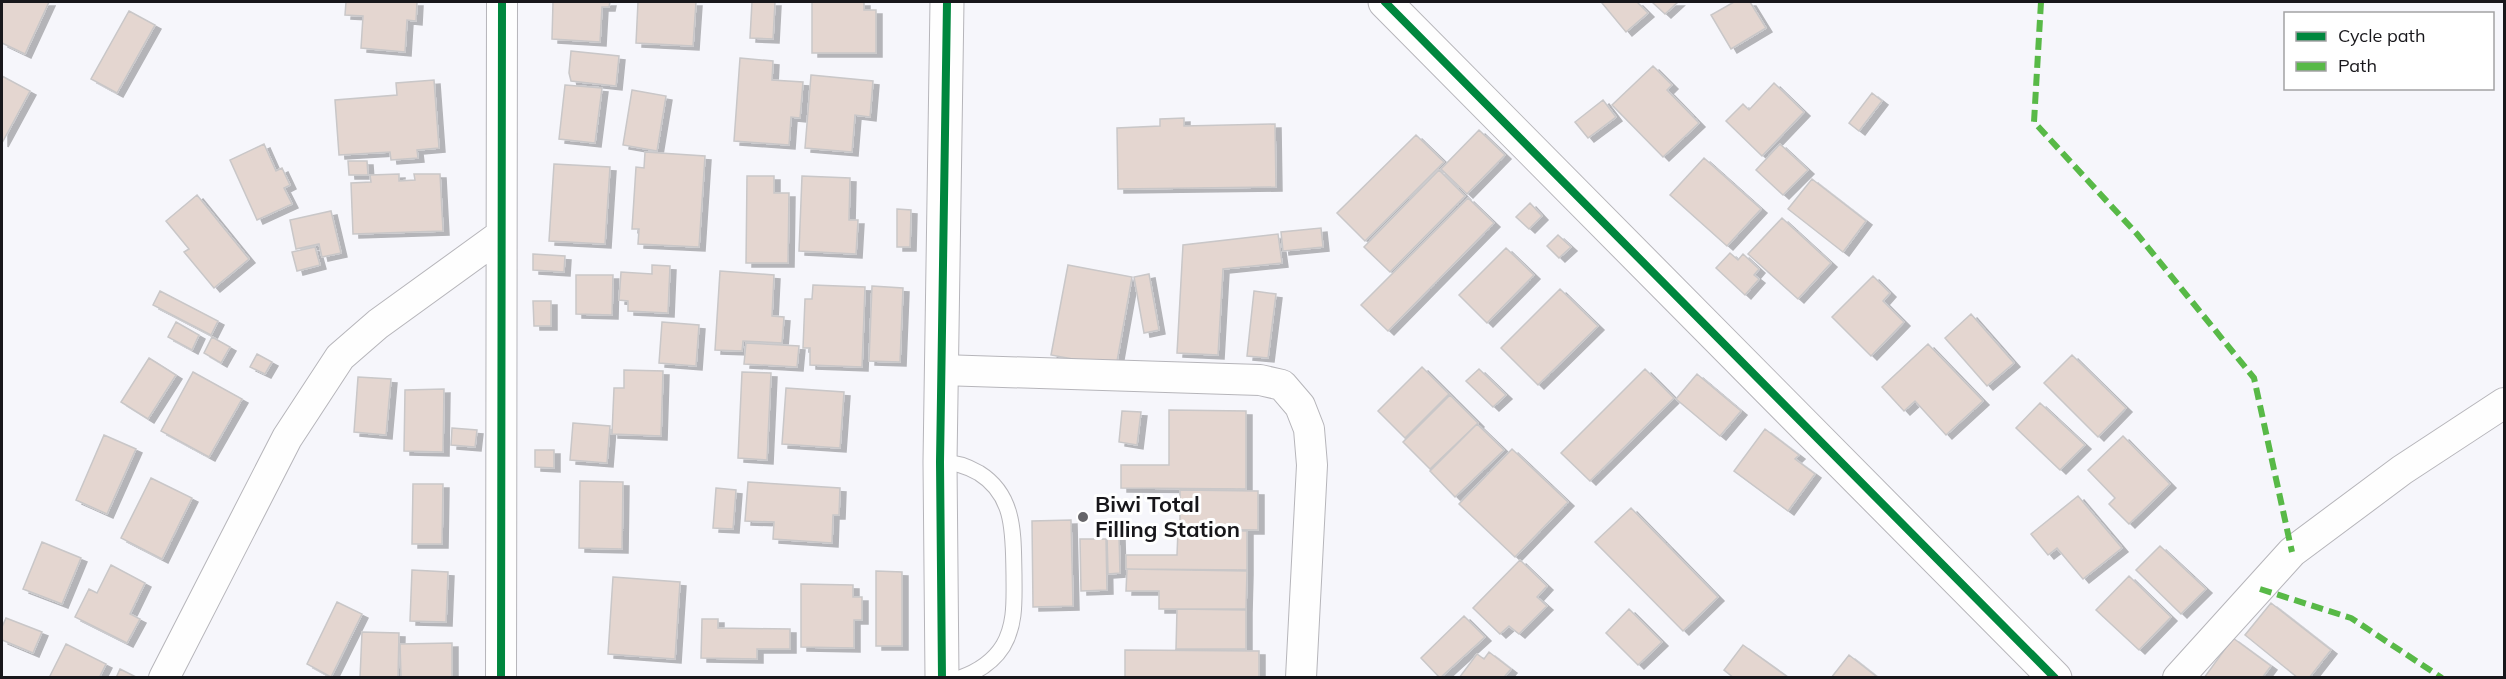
<svg xmlns="http://www.w3.org/2000/svg" width="2506" height="679" viewBox="0 0 2506 679" font-family="Mulish,sans-serif">
<defs>
<filter id="shadow"><feDropShadow dx="6" dy="4" stdDeviation="0" flood-color="#0004"/></filter>
</defs>
<rect width="100%" height="100%" fill="#f6f6fb"/>
<path fill="#e4d6d0" stroke="#c9c7c8" stroke-width="1.5" filter="url(#shadow)" d="M2 2H49L25 54 2 43Z
M346 2H417L416 21 407 20 405 52 361 48 363 16 345 15Z
M553 2H610L609 7H602L600 42 552 39Z
M638 2H696L693 46 636 43Z
M752 2H775L773 39 750 38Z
M812 2H864V10H876V53H812Z
M1604 2H1637L1648 13 1626 32 1602 3Z
M1652 2H1678L1665 14Z
M1734 2H1750L1766 28 1731 49 1711 15Z
M129 11 155 25 117 93 91 79Z
M571 51 619 56 616 86 571 81 569 73Z
M740 58 773 61 772 80 803 82 800 118 791 117 789 145 734 141Z
M1653 66 1672 85 1667 90 1699 123 1663 157 1612 105Z
M811 75 873 81 870 117 855 115 852 152 805 148Z
M2 76 30 91 2 143Z
M434 80 439 148 417 150 418 158 391 160 390 152 339 155 335 100 397 95 396 83Z
M1774 83 1804 112 1762 156 1726 121 1743 104 1749 110Z
M565 85 602 88 595 143 559 139Z
M632 90 666 96 657 151 623 145Z
M1872 93 1882 101 1859 131 1849 123Z
M1603 100 1616 117 1588 138 1575 122Z
M1184 118V126L1275 124 1276 187 1118 189 1117 128 1160 126V119Z
M1479 130 1505 155 1467 194 1441 169Z
M1416 135 1444 162 1365 241 1337 213Z
M264 144 276 171 282 168 290 185 284 188 292 204 257 220 230 160Z
M1780 144 1808 170 1783 195 1756 170Z
M645 152 705 156 699 247 638 244 639 229H632L636 167 644 168Z
M1704 158 1761 209 1727 246 1670 195Z
M348 161H367L368 175H349Z
M554 164 610 167 605 244 549 241Z
M1439 170 1465 196 1390 272 1364 247Z
M399 174V181L415 180 414 174H440L443 231 353 234 351 183 371 182 370 175Z
M747 176H774V193H789L788 263H746Z
M802 176 850 178 849 220H858L856 254 799 251Z
M1812 179 1866 221 1843 252 1788 209Z
M197 195 249 259 214 288 184 252 189 249 166 221Z
M1468 198 1494 223 1388 331 1361 305Z
M1530 203 1542 216 1529 229 1516 217Z
M897 209 911 210 910 247H897Z
M331 211 341 253 322 257 319 244 296 249 290 220Z
M1782 218 1831 263 1798 299 1748 254Z
M1321 228 1323 247 1283 251 1281 232Z
M1278 234 1282 263 1223 269 1218 355 1177 353 1183 245Z
M1558 235 1571 247 1559 258 1547 246Z
M315 247 320 265 297 271 292 252Z
M1506 248 1534 275 1487 323 1459 295Z
M1730 253 1738 260 1743 254 1759 269 1754 275 1759 279 1745 295 1716 268Z
M533 254 565 256 564 272 533 270Z
M652 265 670 266 668 313 628 311V301L619 300 621 272 652 274Z
M1068 265 1132 277 1116 367 1051 355Z
M720 271 774 275 772 316 784 317 782 343 743 341 742 351 715 350Z
M1149 274 1159 330 1144 333 1134 277Z
M576 275H613L612 315 576 314Z
M1873 276 1890 293 1883 301 1904 322 1871 356 1832 317Z
M813 285 865 287 862 367 810 365V348H803L805 299H812Z
M872 286 903 288 900 362 869 361Z
M1560 289 1598 326 1538 385 1501 348Z
M160 291 218 321 211 335 153 305Z
M1254 291 1276 294 1268 358 1247 356Z
M533 301H551V326H534Z
M1971 314 2014 363 1987 386 1945 338Z
M176 322 199 335 192 350 168 337Z
M662 322 699 325 696 366 659 363Z
M212 337 230 347 221 363 204 353Z
M746 343 799 346 797 367 744 364Z
M1928 344 1983 401 1946 435 1915 401 1904 411 1882 387Z
M257 354 272 362 265 374 250 367Z
M2072 355 2126 408 2098 437 2044 383Z
M149 358 176 375 148 419 121 402Z
M1422 367 1449 394 1405 438 1378 411Z
M1479 369 1506 395 1493 407 1466 381Z
M1645 369 1674 398 1590 481 1561 453Z
M624 370 663 371 661 436 612 434 614 388H624Z
M193 372 242 399 209 457 161 431Z
M742 372 771 373 767 460 738 458Z
M1697 374 1741 411 1720 436 1676 399Z
M358 377 391 379 386 435 354 432Z
M786 388 844 392 840 448 782 444Z
M444 389 443 452 404 451 405 390Z
M1450 395 1478 423 1430 469 1403 442Z
M2040 403 2085 445 2060 470 2016 428Z
M1169 410 1246 411V489L1121 488V465H1169Z
M1122 411 1141 412 1137 445 1119 442Z
M573 423 610 426 607 463 570 460Z
M1477 424 1504 450 1455 497 1430 471Z
M452 428 477 430 475 447 451 445Z
M1765 429 1799 455 1795 459 1815 474 1788 511 1734 471Z
M104 435 136 449 107 514 76 500Z
M2123 436 2170 484 2129 524 2109 504 2115 498 2088 470Z
M1512 449 1568 502 1515 557 1459 504Z
M535 450H554V468L535 467Z
M151 478 192 498 162 559 121 538Z
M580 481 623 482 622 549 579 548Z
M748 482 840 488 839 515H833L832 543 773 539 774 522 745 521Z
M413 484H443L442 544H412Z
M716 488 736 490 733 529 713 528Z
M1180 490 1258 491V530L1180 529Z
M2078 496 2122 548 2083 579 2057 548 2048 555 2031 534Z
M1631 508 1718 597 1683 631 1595 542Z
M1071 520 1073 606 1033 607 1032 521Z
M1178 530 1247 531V570L1126 569V555H1177Z
M1107 535H1119L1120 573 1108 574Z
M1080 539H1106L1107 590 1081 591Z
M42 542 81 558 62 604 23 589Z
M2160 546 2206 589 2181 614 2136 570Z
M1520 560 1547 586 1537 597 1547 606 1519 634 1509 626 1500 634 1473 608Z
M111 565 145 583 130 614 140 619 127 643 75 617 89 589 97 593Z
M1127 569 1247 571 1246 609H1159V591H1126Z
M412 570 448 572 446 622 410 621Z
M876 571 902 572V646H876Z
M2129 576 2171 617 2139 650 2096 610Z
M613 577 680 582 675 659 608 654Z
M801 584 853 585V597H862V620H854V648L801 647Z
M337 602 362 614 331 677 307 664Z
M2271 603 2331 650 2309 678H2298L2245 635Z
M1177 609 1246 610V649H1176Z
M1629 609 1662 642 1638 665 1606 633Z
M1464 616 1485 637 1440 678 1421 658Z
M6 618 42 632 33 653 2 640V627Z
M702 619H718V628L790 629V649H757V659L701 658Z
M362 632 399 633 398 678H360Z
M2233 638 2271 666 2262 678H2204Z
M452 643V678L401 677 400 644Z
M66 644 106 664 99 678H49Z
M1743 645 1789 678H1734L1724 670Z
M1125 650 1259 651V678H1125Z
M1489 652 1511 669 1505 676 1507 678H1459L1477 654 1484 659Z
M1849 655 1877 677V678H1831Z
M120 669 136 677V678H116Z"/>
<g fill="none" stroke-linecap="round" stroke-linejoin="round">
<g stroke="#b6b5ba" stroke-width="17">
<path id="service" d="M940 462C954 462 967 466 979 473 1016 496 1013 536 1014 575 1014 599 1016 624 1003 646 993 662 977 672 960 678"/>
</g>
<g stroke="#b6b5ba" stroke-width="32">
<path id="minor" d="M941 370 1260 380 1282 385 1300 406 1309 429 1312 465 1301 678
M164 678 287 438 340 357 378 324 501 235
M501 678 502 2
M2178 678 2292 552 2402 470 2504 403"/>
</g>
<g stroke="#b6b5ba" stroke-width="35">
<path id="tertiary" d="M1385 2 2055 678
M942 678 940 462 947 2"/>
</g>
<use href="#service" stroke="#fefefe" stroke-width="15"/>
<use href="#minor" stroke="#fefefe" stroke-width="30"/>
<use href="#tertiary" stroke="#fefefe" stroke-width="33"/>
<path stroke="#58b947" stroke-width="6" stroke-dasharray="12 6" stroke-linecap="butt" d="M2041 2 2034 122 2137 234 2254 378 2292 552
M2260 589 2351 618 2442 678"/>
<g stroke="#fff" stroke-width="11">
<path id="cycleway" d="M1385 2 2055 678
M501 678 502 2
M942 678 940 462 947 2"/>
</g>
<use href="#cycleway" stroke="#00873e" stroke-width="8"/>
</g>
<circle fill="#666569" stroke="#fff" stroke-width="2" cx="1083" cy="517" r="6"/>
<g text-anchor="middle" stroke-width="6" stroke-linejoin="round" paint-order="stroke">
<g font-size="22" font-weight="bold" fill="#18171b" stroke="#fff" text-anchor="start">
<text x="1095" y="512">Biwi Total<tspan x="1095" dy="25">Filling Station</tspan></text>
</g>
</g>
<rect width="2506" height="679" fill="none" stroke="#18171b" stroke-width="6"/>
<rect x="2284" y="12" width="210" height="78" fill="#ffffff" stroke="#a3a2a4" stroke-width="1.5"/>
<rect x="2296" y="32" width="30" height="9" fill="#00873e" stroke="#a3a2a4" stroke-width="1.5"/>
<text x="2338" y="42" font-size="18" fill="#18171b">Cycle path</text>
<rect x="2296" y="62" width="30" height="9" fill="#58b947" stroke="#a3a2a4" stroke-width="1.5"/>
<text x="2338" y="72" font-size="18" fill="#18171b">Path</text>
</svg>
